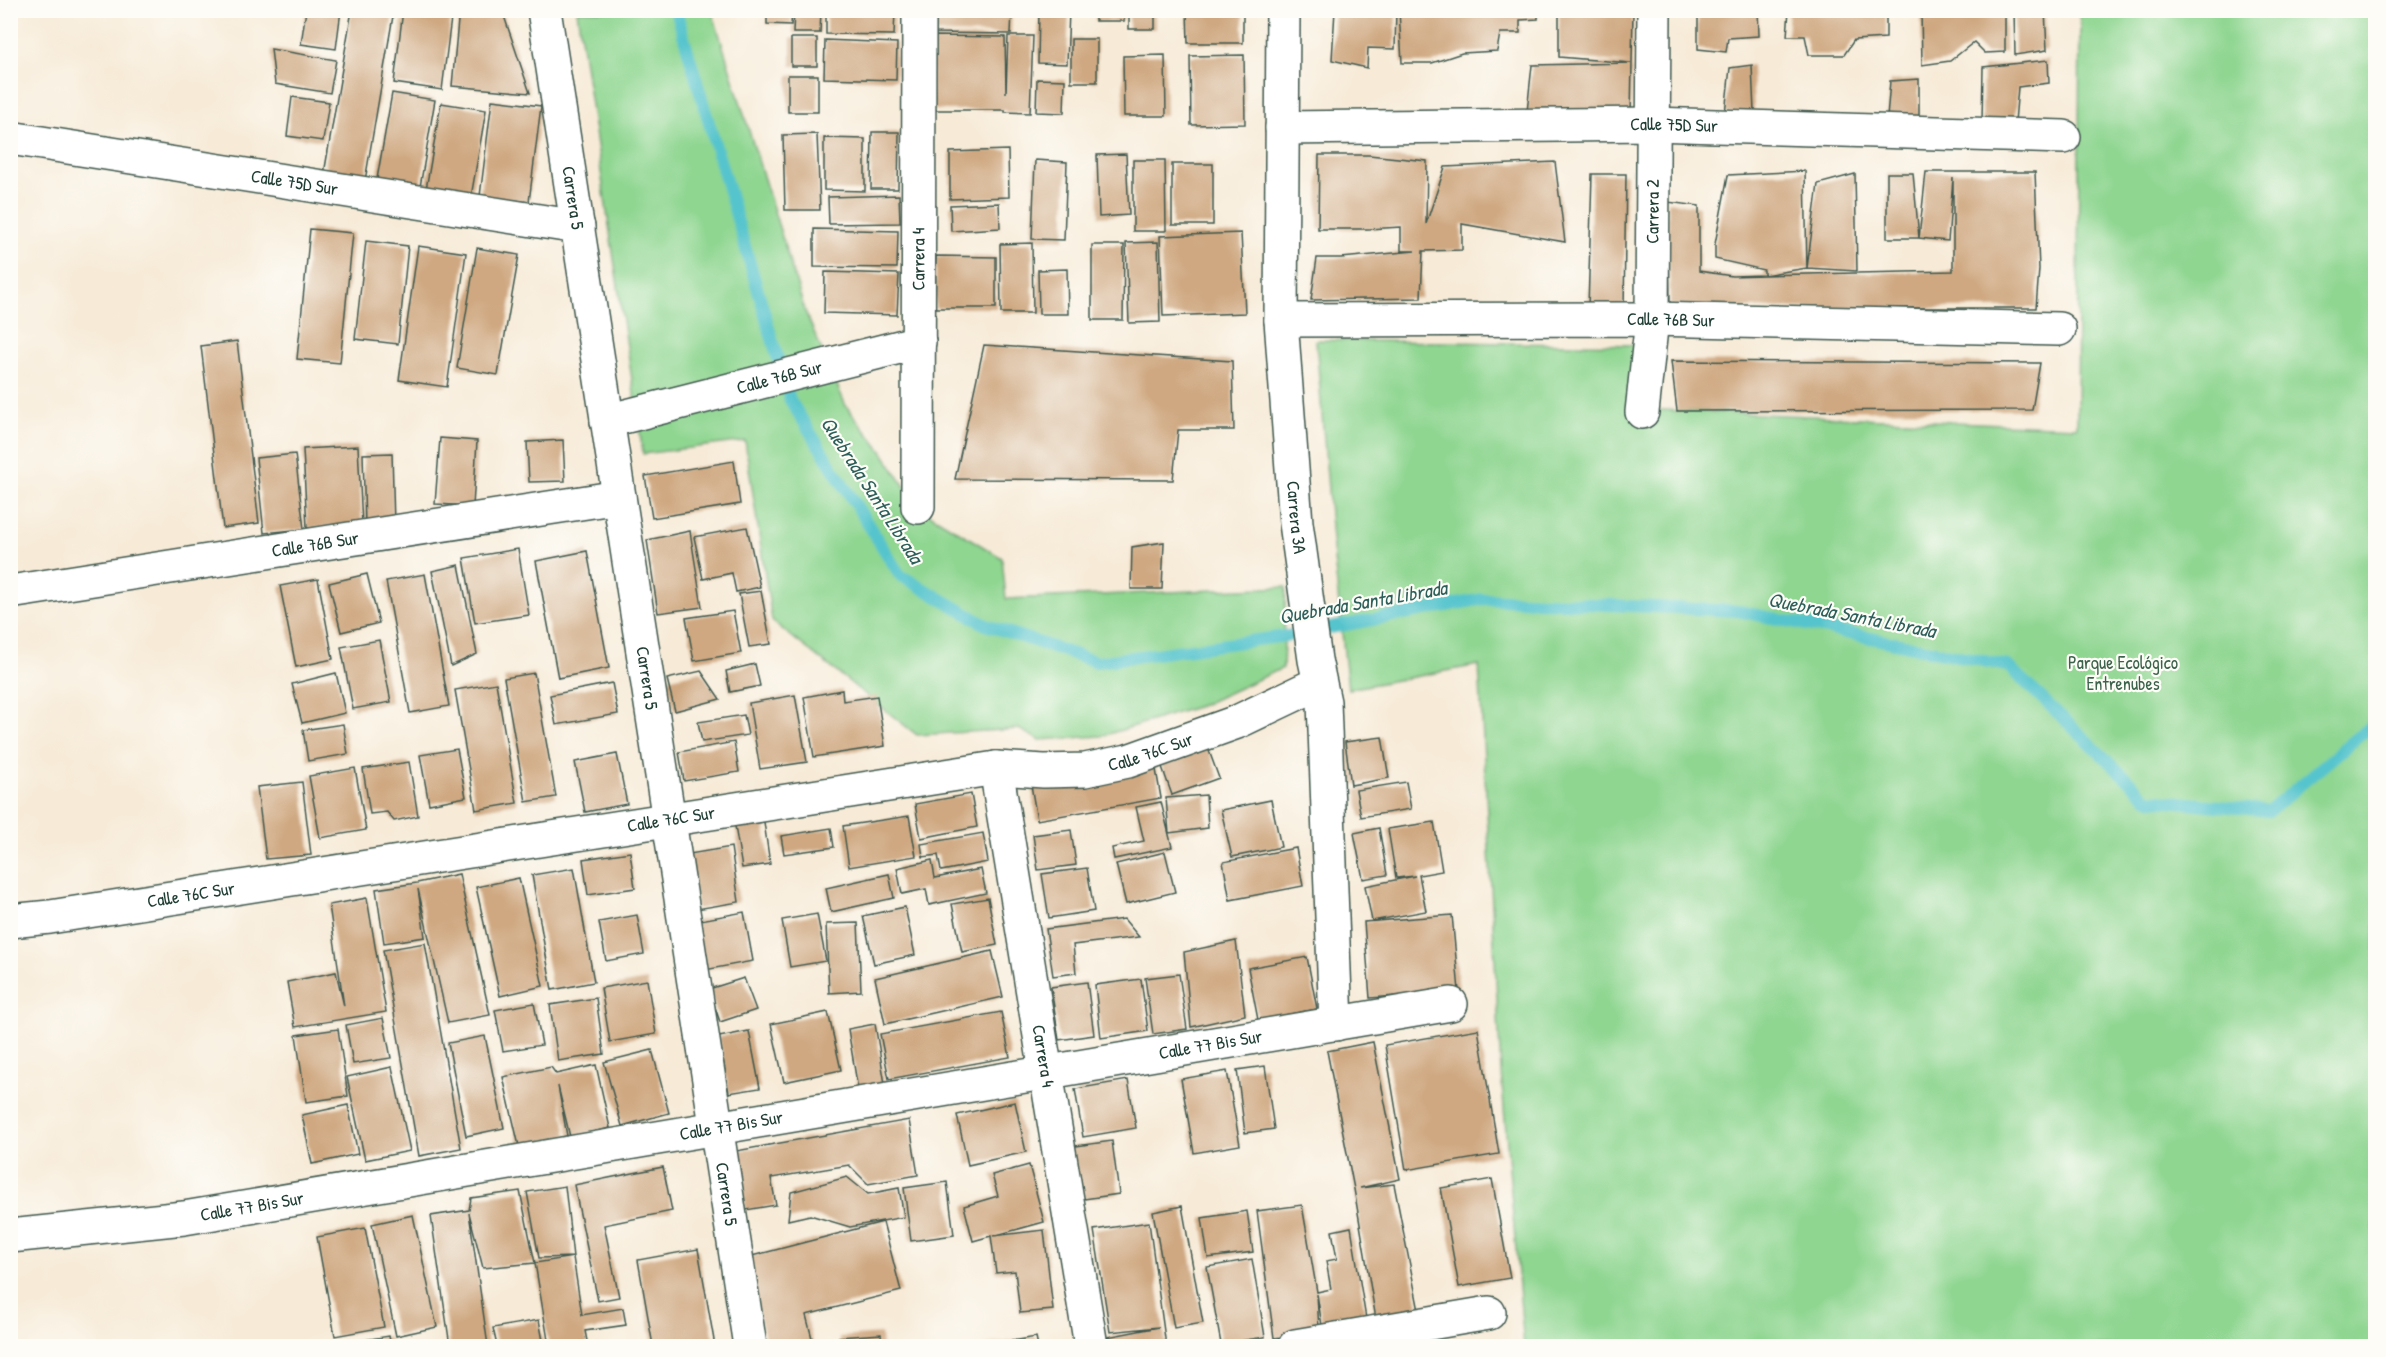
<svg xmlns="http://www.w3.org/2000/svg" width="2386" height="1357" viewBox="0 0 2386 1357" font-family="'Patrick Hand',sans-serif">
<rect width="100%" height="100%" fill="#fdfcf7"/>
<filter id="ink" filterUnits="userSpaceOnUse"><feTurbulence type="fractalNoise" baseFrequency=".0167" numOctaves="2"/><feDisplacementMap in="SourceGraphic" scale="12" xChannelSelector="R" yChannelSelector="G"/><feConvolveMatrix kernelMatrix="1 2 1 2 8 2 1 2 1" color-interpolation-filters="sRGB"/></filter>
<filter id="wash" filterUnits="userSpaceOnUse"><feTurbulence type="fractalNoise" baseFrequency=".008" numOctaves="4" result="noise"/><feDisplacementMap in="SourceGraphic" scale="24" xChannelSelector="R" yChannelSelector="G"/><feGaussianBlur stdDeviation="1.35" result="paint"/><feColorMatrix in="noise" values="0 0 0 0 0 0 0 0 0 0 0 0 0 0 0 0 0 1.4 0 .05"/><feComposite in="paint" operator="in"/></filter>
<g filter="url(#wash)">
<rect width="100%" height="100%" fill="#f7ebd8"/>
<path fill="#8fd691" stroke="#578a62" stroke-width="1.5" d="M577 11H712L805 311 846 406 882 451 918 507 1002 558 1006 599 1286 587 1283 668 1200 706 1102 736 1039 740 1019 729 917 735 772 621 745 441 643 454Z
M2080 11H2375V1346H1524L1501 1072 1479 665 1348 689 1332 539 1316 340 1638 345V409L2077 427Z"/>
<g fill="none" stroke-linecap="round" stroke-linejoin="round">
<path stroke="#57c4cd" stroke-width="12" d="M676 10 790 400 900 575 986 625 1097 662 1293 635 1483 599 1738 611 2008 666 2148 799 2269 811 2376 722"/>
</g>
<g id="blocks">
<path fill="#cfa881" d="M306 10H341L336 49 301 44Z
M352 10H394L365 181 324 174Z
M403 10H452L442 90 394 83Z
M459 10H502L530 93 452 86Z
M767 10H792L791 25 767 24Z
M794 10H821L820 33H793Z
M826 10H895L894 35 826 34Z
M933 10H1012L1011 34 933 33Z
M1039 10H1069L1067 64 1038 63Z
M1095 10H1124V21H1095Z
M1129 10H1155V29H1129Z
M1187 10H1243V43H1188Z
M1335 10H1396L1395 49 1368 48 1367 68 1332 60Z
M1399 10H1538V19L1520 20V33H1500L1497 51 1462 53 1432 63H1402Z
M1559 10H1633L1631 113 1527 112 1532 65 1631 63 1559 57Z
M1698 10H1758L1759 36 1728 38 1726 52 1698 49Z
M1789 10H1886V38L1854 40 1844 55H1809L1805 36H1787Z
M1921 10H2005V52L1985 53 1974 42 1950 61 1922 65Z
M2014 10H2045L2047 50 2015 55Z
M932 36 1005 37 1006 93 1008 36H1033L1030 113 1005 112V110H931Z
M791 38H817V66H791Z
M1071 39H1097V82H1071Z
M825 40 897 43 896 80 824 78Z
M271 49 336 60 330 93 275 84Z
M1165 55 1166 116H1124L1123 56Z
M1244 55 1245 124 1191 125 1190 56Z
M2048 60 2049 83 2018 87 2015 122H1982L1983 67Z
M1752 65 1754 113H1725L1730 68Z
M788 75H818V112H788Z
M1037 79 1065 80 1064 113 1036 112Z
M1919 79V118H1887L1890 81Z
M392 93 435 100 420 187 377 179Z
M292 97 329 102 323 141 287 136Z
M492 100 541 106 529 202 480 196Z
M441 103 486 110 470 203 425 195Z
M872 132H899L898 189H871Z
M817 134 820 210H785L783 135Z
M824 138 865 139V191L824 190Z
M1008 150 1009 197 950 199V152Z
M1126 154 1129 215 1099 217 1097 155Z
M1319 155H1369L1427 161 1426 224 1445 167 1555 162 1565 242 1462 224V250L1423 251 1421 298 1311 300 1317 258H1341L1415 251H1401V227L1368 229H1318Z
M1035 160 1067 162 1064 240 1032 239Z
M1133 160H1165L1166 231H1133Z
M1172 164H1213V225H1172Z
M1805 171 1807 268 1818 184 1855 174 1857 271 1807 268 1764 275 1953 271V178L1948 241 1919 238 1926 172H2035L2039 269 2036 308H1727L1670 305 1668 202 1699 206V271L1732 276 1764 275V270L1715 259V244L1728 175Z
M1887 173H1913L1919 238H1887Z
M1592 174H1626L1624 308H1588Z
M899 195 900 223 829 224 828 197Z
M999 203 1000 228 951 231 950 205Z
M310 229 353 233 340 363 297 359Z
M814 229 898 231 897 268 814 267Z
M1241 233 1245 313 1163 316 1160 236Z
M366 241 408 246 398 344 355 339Z
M1158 242 1160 322 1129 323 1126 243Z
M1032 243 1033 313H1001L1000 244Z
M1092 245H1124L1123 320H1092Z
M418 246 466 253 447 387 399 380Z
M477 248 519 255 498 375 457 368Z
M936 256 996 257V308H935Z
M1067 269 1068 314H1039L1038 270Z
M825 272 899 274 897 315 824 313Z
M237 341 259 523 223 528 201 346Z
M984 345 1232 361 1234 430H1178L1173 480 955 479Z
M1671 361 2040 363 2032 410 1677 411Z
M440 438 477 441 473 506 435 504Z
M563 440 565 481 529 482 527 442Z
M358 446 362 525 307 528 303 449Z
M392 453 394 525 365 526 363 454Z
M295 454 304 529 264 533 256 458Z
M734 461 740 504 652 518 645 476Z
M747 527 760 587 736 592 732 573 703 579 694 537Z
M690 531 702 607 658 613 647 540Z
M1164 542 1162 589H1131L1132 547Z
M518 549 529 615 475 623 464 558Z
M587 551 609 668 558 678 536 561Z
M459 565 477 654 451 666 432 571Z
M367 574 379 623 341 632 329 583Z
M425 574 449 706 410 713 386 581Z
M318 579 333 659 296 667 280 586Z
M761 591 771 644 749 647 739 594Z
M733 611 741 653 694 661 686 618Z
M379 640 391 702 353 709 341 647Z
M755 664 760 686 730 692 726 671Z
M701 671 720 699 675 711 667 679Z
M336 673 345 713 302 723 292 684Z
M534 673 556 797 526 802 504 678Z
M496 683 517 803 476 810 455 690Z
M612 683 618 714 556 725 550 695Z
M842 690 843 701 877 696 885 746 814 757 804 697Z
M795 695 807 762 760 769 749 703Z
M744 715 748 735 702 742 698 722Z
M343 724 348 754 308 761 303 730Z
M1382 737 1389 778 1351 785 1345 742Z
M734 742 739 772 684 781 679 752Z
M1208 748 1219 778 1172 795 1161 764Z
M457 749 466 797 429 804 420 755Z
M617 754 627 804 585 812 575 762Z
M409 762 418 816 394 821 387 812 370 814 363 769Z
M1155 764 1161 798 1037 820 1031 785Z
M355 768 366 830 320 838 309 776Z
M302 782 311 855 266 859 257 787Z
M1406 782 1411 809 1361 817 1356 790Z
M971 794 977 827 921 838 915 804Z
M1206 795 1208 828 1169 833 1166 798Z
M1271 800 1281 847 1232 857 1221 810Z
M1161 802 1172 847 1114 859 1112 848 1144 841 1136 807Z
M909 816 916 856 849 867 843 826Z
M764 822 770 864 742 868 735 826Z
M1434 822 1442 871 1419 875 1426 911 1372 921 1365 886 1415 876 1396 878 1388 829Z
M831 828 834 847 784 854 781 836Z
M1379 828 1387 875 1363 879 1354 833Z
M1071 830 1076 865 1038 870 1033 835Z
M983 833 988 862 941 871 938 855 923 857 921 844Z
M731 847 739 902 697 909 689 854Z
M1296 848 1303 886 1230 900 1223 862Z
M630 852 635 888 588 895 583 859Z
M1165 852 1175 892 1126 904 1116 864Z
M932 860 935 878 981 869 986 893 929 905 926 889 902 894 897 868Z
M574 868 594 982 552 990 532 875Z
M1087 868 1094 911 1049 918 1042 874Z
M459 874 490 1015 448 1023 418 889 425 937 384 943 376 889 417 883Z
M889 874 894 898 831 912 826 888Z
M519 878 543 986 500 996 476 887Z
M367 898 386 1012 295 1027 287 982 336 972 344 1006 329 905Z
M988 898 997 945 962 952 952 904Z
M905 907 915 955 874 964 863 916Z
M744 912 753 961 705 970 695 921Z
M817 914 826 961 790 967 782 920Z
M637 915 644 954 606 961 599 922Z
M1452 915 1459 991 1370 998 1364 922Z
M1124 919 1139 937 1073 945 1076 973 1053 976 1046 929Z
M858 923 861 991 829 993 826 924Z
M1236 941 1245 1015 1191 1027 1184 952Z
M425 943 461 1148 419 1156 383 950Z
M992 951 1003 997 885 1024 875 978Z
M1307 957 1317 1009 1258 1020 1248 968Z
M1179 974 1187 1029 1153 1034 1145 978Z
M744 978 756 1010 720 1022 709 989Z
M1141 979 1148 1031 1101 1038 1095 985Z
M647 980 656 1034 610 1042 601 988Z
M1087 982 1094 1035 1059 1040 1051 987Z
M596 998 604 1054 558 1061 550 1005Z
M534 1003 542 1045 503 1051 495 1010Z
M828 1012 841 1070 784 1082 771 1024Z
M1001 1012 1010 1057 889 1079 880 1034Z
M383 1018 391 1058 353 1064 346 1025Z
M875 1024 885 1084 858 1089 848 1029Z
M338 1029 348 1096 306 1102 296 1035Z
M1478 1029 1499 1154 1406 1170 1385 1045Z
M749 1031 760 1088 729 1093 719 1037Z
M485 1036 504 1128 466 1136 448 1043Z
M1373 1042 1400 1179 1360 1188 1394 1184 1419 1311 1376 1319 1354 1189 1327 1051Z
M652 1050 669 1113 622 1126 604 1062Z
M596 1065 610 1128 570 1137 558 1086 567 1136 519 1146 503 1077 551 1067 556 1074Z
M1265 1066 1274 1129 1245 1133 1237 1070Z
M392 1067 410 1151 365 1160 347 1077Z
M1227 1071 1240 1145 1194 1153 1181 1079Z
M1128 1080 1136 1128 1083 1137 1075 1089Z
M1015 1102 1026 1152 968 1165 957 1115Z
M348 1105 358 1154 312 1164 302 1115Z
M909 1120 918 1175 868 1184 849 1165 771 1178 776 1205 746 1210 736 1151Z
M1112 1141 1119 1194 1077 1200 1069 1147Z
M1029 1165 1044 1222 993 1236 1044 1230 1053 1310 1020 1313 1015 1271 996 1273 991 1236 973 1241 964 1206 998 1196 992 1175Z
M663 1167 672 1211 604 1225 619 1297 598 1301 574 1185Z
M847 1177 868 1194 899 1188 904 1217 850 1227 810 1215 788 1220 791 1192Z
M1492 1179 1510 1278 1459 1287 1441 1188Z
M947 1182 954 1235 911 1241 904 1188Z
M565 1186 573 1257 582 1315 623 1308 626 1325 585 1331 588 1346H549L535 1263 573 1257 539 1258 527 1192Z
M520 1191 535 1263 483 1268 469 1213 488 1346H450L431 1216 469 1210 471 1198Z
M1302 1205 1317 1292 1331 1289 1326 1261 1337 1259 1332 1231 1351 1227 1367 1325 1323 1332 1317 1294 1319 1332 1274 1338 1257 1211Z
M1182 1206 1203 1323 1174 1328 1153 1212Z
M1247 1211 1253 1252 1208 1258 1202 1218Z
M413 1215 437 1327 396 1336 372 1224Z
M883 1222 901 1291 806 1315 814 1346H767L744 1258Z
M1149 1222 1166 1346H1109L1107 1337 1159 1327 1110 1332 1094 1230Z
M365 1228 384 1327 335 1336 317 1237Z
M698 1249 715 1346H653L638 1260Z
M1252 1259 1265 1337 1221 1344 1207 1267Z
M539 1320 544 1346H497L493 1328Z
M881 1334 882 1346H840L839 1337Z
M389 1336 391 1346H333L332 1345Z
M1036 1337 1038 1346H987V1345Z
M644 1343 645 1346H629V1345Z"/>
</g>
</g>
<g filter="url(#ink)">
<use href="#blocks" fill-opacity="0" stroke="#3f574d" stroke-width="1.5"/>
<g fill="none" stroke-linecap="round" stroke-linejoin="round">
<g stroke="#3f574d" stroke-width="36">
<g id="minor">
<path id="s1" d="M544 10 750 1346"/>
<path id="s2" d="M1283 10 1281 320 1296 523 1315 660 1324 702 1336 1024"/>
<path id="s3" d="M1282 128 1653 124 2064 137"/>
<path id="s4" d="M10 138 578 227"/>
<path id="s5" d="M1281 320 1652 319 2059 329"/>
<path id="s6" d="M1642 412 1652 319 1654 10"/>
<path id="s7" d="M607 421 919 342"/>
<path id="s8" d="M918 507 919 10"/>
<path id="s9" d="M10 592 619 497"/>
<path id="s10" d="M996 768 1091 1346"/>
<path id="s11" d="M10 921 50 917 996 768 1044 771 1085 770 1128 761 1237 722 1319 683"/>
<path id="s12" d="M10 1236 184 1218 1451 1004"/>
<path d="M1295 1346 1489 1313"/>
</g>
</g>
<use href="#minor" stroke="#fff" stroke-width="33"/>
</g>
</g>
<g text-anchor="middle" stroke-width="4.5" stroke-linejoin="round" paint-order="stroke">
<g font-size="18" fill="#1f3d34" stroke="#fdfcf7">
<text dy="6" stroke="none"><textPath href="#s3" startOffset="392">Calle 75D Sur</textPath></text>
<text dy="6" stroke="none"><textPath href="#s4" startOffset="288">Calle 75D Sur</textPath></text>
<text dy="6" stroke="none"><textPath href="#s1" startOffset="190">Carrera 5</textPath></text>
<text dy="6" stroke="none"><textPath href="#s6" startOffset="201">Carrera 2</textPath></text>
<text dy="6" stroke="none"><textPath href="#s8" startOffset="248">Carrera 4</textPath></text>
<text dy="6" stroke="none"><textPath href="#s5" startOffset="390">Calle 76B Sur</textPath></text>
<text dy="6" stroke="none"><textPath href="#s7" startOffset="178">Calle 76B Sur</textPath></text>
<text dy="6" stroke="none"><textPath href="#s2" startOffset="508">Carrera 3A</textPath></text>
<text dy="6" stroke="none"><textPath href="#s9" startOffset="309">Calle 76B Sur</textPath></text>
<text dy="6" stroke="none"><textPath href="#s1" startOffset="676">Carrera 5</textPath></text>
<text dy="6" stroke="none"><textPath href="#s11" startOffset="1155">Calle 76C Sur</textPath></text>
<text dy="6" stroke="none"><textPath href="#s11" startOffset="669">Calle 76C Sur</textPath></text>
<text dy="6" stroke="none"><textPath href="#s11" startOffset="183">Calle 76C Sur</textPath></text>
<text dy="6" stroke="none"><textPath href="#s12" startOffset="1216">Calle 77 Bis Sur</textPath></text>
<text dy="6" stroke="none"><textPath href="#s10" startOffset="292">Carrera 4</textPath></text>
<text dy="6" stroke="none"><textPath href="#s12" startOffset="730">Calle 77 Bis Sur</textPath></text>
<text dy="6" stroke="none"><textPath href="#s1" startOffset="1198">Carrera 5</textPath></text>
<text dy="6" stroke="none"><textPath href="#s12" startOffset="244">Calle 77 Bis Sur</textPath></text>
</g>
<g font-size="18" fill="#3b634b" stroke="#fdfcf7">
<text x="2123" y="669">Parque Ecológico<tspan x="2123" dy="21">Entrenubes</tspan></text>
</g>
<g font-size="20" font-style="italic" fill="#2d5f5a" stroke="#fdfcf7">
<text transform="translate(872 490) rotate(57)" y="7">Quebrada Santa Librada</text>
<text transform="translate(1363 602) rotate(-10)" y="7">Quebrada Santa Librada</text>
<text transform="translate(1852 615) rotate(11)" y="7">Quebrada Santa Librada</text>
</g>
</g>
<rect width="2386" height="1357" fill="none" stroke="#fdfcf7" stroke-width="36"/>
</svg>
